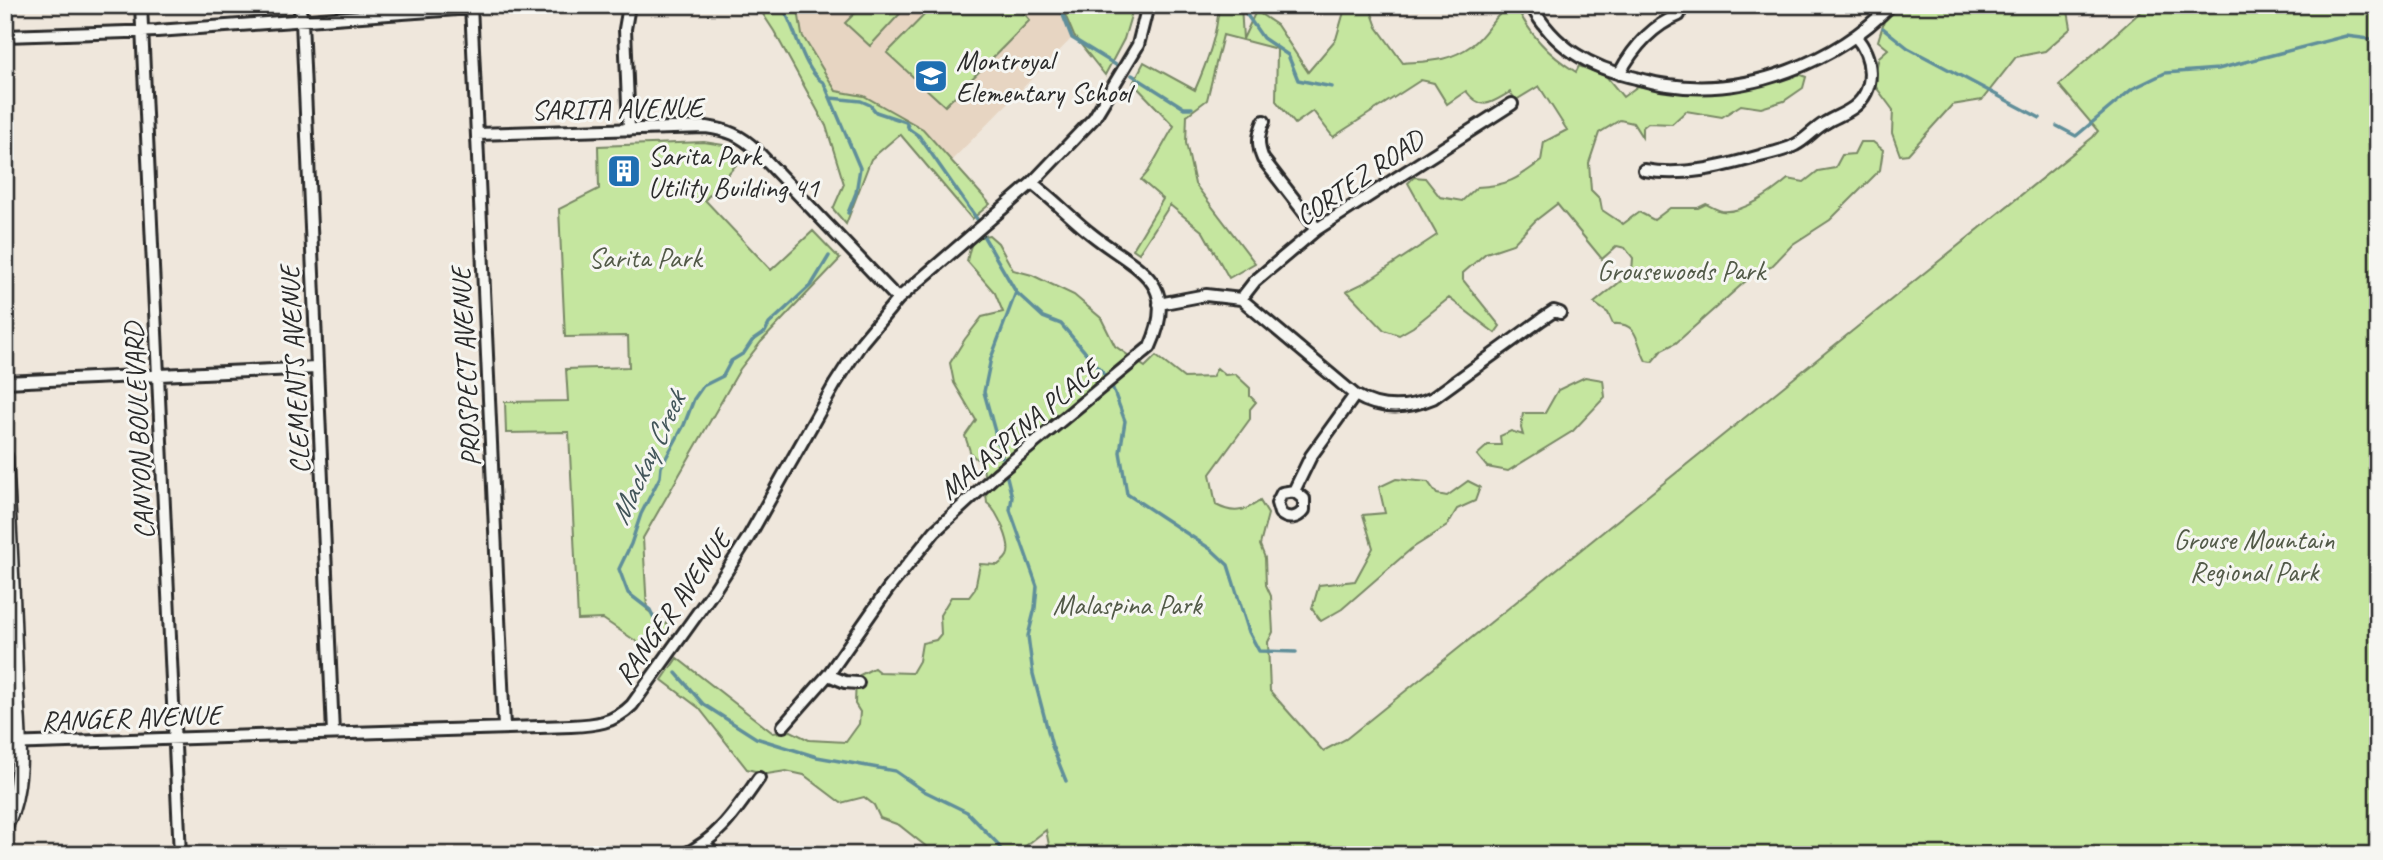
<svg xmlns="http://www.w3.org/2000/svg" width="2383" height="860" viewBox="0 0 2383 860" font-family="Caveat,sans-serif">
<rect width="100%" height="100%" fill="#efe7dc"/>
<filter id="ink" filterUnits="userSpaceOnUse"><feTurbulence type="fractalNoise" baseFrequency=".0143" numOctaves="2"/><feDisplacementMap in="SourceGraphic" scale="14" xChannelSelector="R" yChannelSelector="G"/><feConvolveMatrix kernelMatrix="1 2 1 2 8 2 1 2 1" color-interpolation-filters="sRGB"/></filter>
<g filter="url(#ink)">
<path fill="#e7d5c2" d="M795 5H1061L1074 36 951 161 923 129 864 96 836 91 802 35 798 10Z"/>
<path fill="#c5e69f" stroke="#788865" stroke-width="2" d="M757 5H795L798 10 802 35 836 91 864 96 923 129 990 204 972 219 900 134 871 159 846 224 833 209 844 184 826 126 774 31Z
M863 5H908L870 46 845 23Z
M934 5H1017L1030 20 945 106 887 53Z
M1061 5H1091L1132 12 1124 39 1105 75 1074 36Z
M1219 5H1241L1243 39 1256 11 1277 25 1308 72 1336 39 1346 5H1369L1377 27 1403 63C1429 61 1449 62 1472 45 1489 33 1494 11 1516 5 1528 33 1550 56 1576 72L1579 66 1606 76 1623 97 1638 86 1671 90 1795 73 1806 77 1803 88 1784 101 1761 108 1741 105 1722 117 1686 111 1672 124 1648 123 1642 128V137L1633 123 1620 120 1599 133 1589 163 1591 190 1600 199 1602 210 1623 224 1639 212 1654 220 1670 208H1698L1706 204C1710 206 1717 210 1722 211 1743 214 1774 191 1788 179L1804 182 1818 171 1835 168 1842 155 1854 154 1860 142H1873L1883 150 1880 170 1830 220 1793 244 1771 267 1756 272 1676 343 1662 350 1652 362 1646 361C1636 343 1639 322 1613 324L1608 313 1594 303 1632 272 1633 258 1625 248 1617 246 1602 259 1557 204 1535 221 1513 244 1486 253 1463 273V280L1500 326 1495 333 1449 298 1413 327 1399 335 1384 330 1347 291 1366 282 1437 235 1408 183 1414 177 1425 178 1440 197 1462 201 1477 187C1507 186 1517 179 1541 161L1544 142 1567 130 1539 86 1516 100 1510 92C1491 103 1482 112 1466 91L1447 104 1434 83 1421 80 1333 137 1313 111 1295 124 1276 101 1277 49 1223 35 1207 100 1187 115 1186 143 1195 184 1255 263 1229 278 1203 232 1170 205 1139 253 1133 249 1163 199 1141 180 1148 172 1174 126 1133 83 1144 62 1195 90C1207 62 1217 36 1219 5Z
M1900 5H2067L2071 28 2045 51 2016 57 1982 100 1952 105 1908 154 1900 155 1892 133 1893 110 1873 83 1879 57 1888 49 1878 41 1885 18Z
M2148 5H2378V855H1051L1046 830 1014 855H937L899 825 880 818 874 805 864 797 841 803 804 775 786 771 767 774 747 769 699 708 662 680 677 658 773 733 791 731 809 740 846 742 859 724 860 712 855 704 856 677 874 668 879 672 912 673 919 661 922 643 936 640 941 634 940 615 951 597H969L975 589 980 564 998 565C1001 562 1005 560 1007 556 1013 545 997 510 987 503L983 465 971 454 965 436 976 420 954 383 950 363 965 339 982 317 1003 312 995 293 967 261C971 244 970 238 989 235L998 243 1013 270 1032 275 1074 295 1101 318 1115 346 1145 367 1156 356 1184 378 1212 377 1217 368 1225 375 1235 374 1250 388V396L1256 402 1250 409V419L1210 474 1216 505C1233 514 1244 512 1260 501L1268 514 1260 545 1265 558 1266 585 1271 596 1273 632 1268 642 1270 691 1323 751 1346 739 2093 137 2098 131 2059 85Z
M704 142 723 145 743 157 705 200 771 270 813 231 840 259 761 342 740 369 643 538 647 610 670 627 652 652 603 619 578 620 569 432 506 433 505 402 568 401 566 369 629 367 628 336 565 337 559 209 599 189 598 146Z
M1585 377 1603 380 1605 397 1573 431 1508 471 1487 467 1477 455 1488 445H1501L1500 436 1511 431 1523 435 1521 428 1523 413H1545L1558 390Z
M1396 479 1428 482 1437 494 1447 496 1468 481 1480 487 1475 501 1457 509 1447 526 1411 549 1342 609 1321 621 1312 609 1319 585 1355 581 1373 548 1363 515 1385 513 1379 487Z"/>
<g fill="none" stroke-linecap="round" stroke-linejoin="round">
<path stroke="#618f9a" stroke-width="3.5" d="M781 5C796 26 802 70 824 83L860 168 856 193 848 213
M1059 5 1072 38 1116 65
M1240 5 1263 38 1288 55 1298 80 1332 87
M1883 28 1908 48 2040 118
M1132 75 1184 108H1192
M831 98 861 101 870 105 876 112 906 122 909 129 919 136 977 219
M2057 126 2076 136 2132 89 2165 73 2218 69 2346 36 2378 40
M984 237 1016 292 1043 317 1061 324 1110 381 1125 421 1120 452 1127 494 1212 550 1228 565 1249 632 1259 651 1296 652
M1002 457 984 392 991 358 1016 292
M1007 477 1012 497 1010 510 1037 586 1035 608 1028 636 1033 674 1052 746 1066 781
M661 632 650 610 628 593 619 569 631 544 641 514 660 477 661 467 684 425 694 399 703 386 723 376 731 361 744 353 752 341 765 332 769 324 812 284 829 256
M676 673 703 704 756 738 817 757 895 771 924 791 967 812 997 843 1004 855"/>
<g stroke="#2b2b2b" stroke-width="16">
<path id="street" d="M141 5 180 855
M299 5 302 21 333 733
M471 5 504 727
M1531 5C1554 48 1591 68 1636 78 1647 81 1657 84 1668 85 1747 97 1836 62 1891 5
M629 6 625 29 629 130
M5 36 157 31 471 8
M1619 74C1633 48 1651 26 1679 15
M1264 121C1258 135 1257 145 1263 159L1317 229
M477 134 706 127C727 130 741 135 756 150L898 299
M1644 170C1684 177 1721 167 1760 156 1771 153 1784 151 1795 145 1807 139 1814 129 1825 123 1834 117 1845 114 1854 107 1877 89 1873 56 1855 36
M1241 299 1255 281 1317 229 1512 104
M1159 304 1206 295 1241 299 1355 395C1380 410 1407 409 1433 398L1542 319 1554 311 1560 313
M5 382 316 368
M1294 491 1282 493 1277 503 1280 513C1288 520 1297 519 1304 510V499L1294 491 1311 456 1355 395
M828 675 845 682 858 683
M783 726 828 675 888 589 935 531 998 473 1150 347C1181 278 1134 269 1090 233 1070 217 1052 198 1032 183
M5 744 571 726C595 725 614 723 632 705L715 589 748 538 835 384 862 342 898 299 1032 183 1094 118 1138 45 1148 5
M705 844 715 855
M683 855C719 839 737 809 759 778"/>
</g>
<g stroke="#2b2b2b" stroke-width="19">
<path id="secondary" d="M5 457C9 530 13 604 15 677 17 726 27 781 5 826"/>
</g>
<use href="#street" stroke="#f6f6f2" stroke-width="10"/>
<use href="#secondary" stroke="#f6f6f2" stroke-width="14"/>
</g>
</g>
<defs>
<g id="school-square" transform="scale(1.75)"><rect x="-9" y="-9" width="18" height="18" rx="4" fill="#1f6fb2" stroke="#f6f6f2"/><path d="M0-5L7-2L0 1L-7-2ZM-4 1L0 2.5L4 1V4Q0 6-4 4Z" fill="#fff"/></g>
<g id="building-square" transform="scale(1.75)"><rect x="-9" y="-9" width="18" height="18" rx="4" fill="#1f6fb2" stroke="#f6f6f2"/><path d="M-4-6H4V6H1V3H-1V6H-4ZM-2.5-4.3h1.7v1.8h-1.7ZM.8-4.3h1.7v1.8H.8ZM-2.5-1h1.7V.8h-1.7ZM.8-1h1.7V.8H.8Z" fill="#fff"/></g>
</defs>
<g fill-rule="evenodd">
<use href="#school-square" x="931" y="76"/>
<use href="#building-square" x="624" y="171"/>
</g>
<g text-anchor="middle" stroke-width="6" stroke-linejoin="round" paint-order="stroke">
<g font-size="28" fill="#2b2b2b" stroke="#f6f6f2" text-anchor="start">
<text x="956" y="70">Montroyal<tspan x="956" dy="32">Elementary School</tspan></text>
<text x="648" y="165">Sarita Park<tspan x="648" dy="32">Utility Building 41</tspan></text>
</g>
<g font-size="28" fill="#2b2b2b" stroke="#f6f6f2">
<text transform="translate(617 108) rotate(-1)" y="10">SARITA AVENUE</text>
<text transform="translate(1359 177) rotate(-34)" y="10">CORTEZ ROAD</text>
<text transform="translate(465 367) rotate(-93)" y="10">PROSPECT AVENUE</text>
<text transform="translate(294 370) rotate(-93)" y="10">CLEMENTS AVENUE</text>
<text transform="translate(1019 429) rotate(-40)" y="10">MALASPINA PLACE</text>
<text transform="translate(138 431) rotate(-93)" y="10">CANYON BOULEVARD</text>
<text transform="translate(672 607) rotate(-55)" y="10">RANGER AVENUE</text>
<text transform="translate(131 717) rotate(-2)" y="10">RANGER AVENUE</text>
</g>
<g font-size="28" fill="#525a48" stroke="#f6f6f2">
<text x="645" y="267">Sarita Park</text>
<text x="1681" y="280">Grousewoods Park</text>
<text x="2254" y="549">Grouse Mountain<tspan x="2254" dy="32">Regional Park</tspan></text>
<text x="1127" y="614">Malaspina Park</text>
</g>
<g font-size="30" font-style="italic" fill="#425559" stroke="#f6f6f2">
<text transform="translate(647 458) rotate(-65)" y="10">Mackay Creek</text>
</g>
</g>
<rect width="2383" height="860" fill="none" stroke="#f6f6f2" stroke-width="28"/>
<rect x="14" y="14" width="2355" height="832" fill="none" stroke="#2b2b2b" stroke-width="2.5" filter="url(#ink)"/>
</svg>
